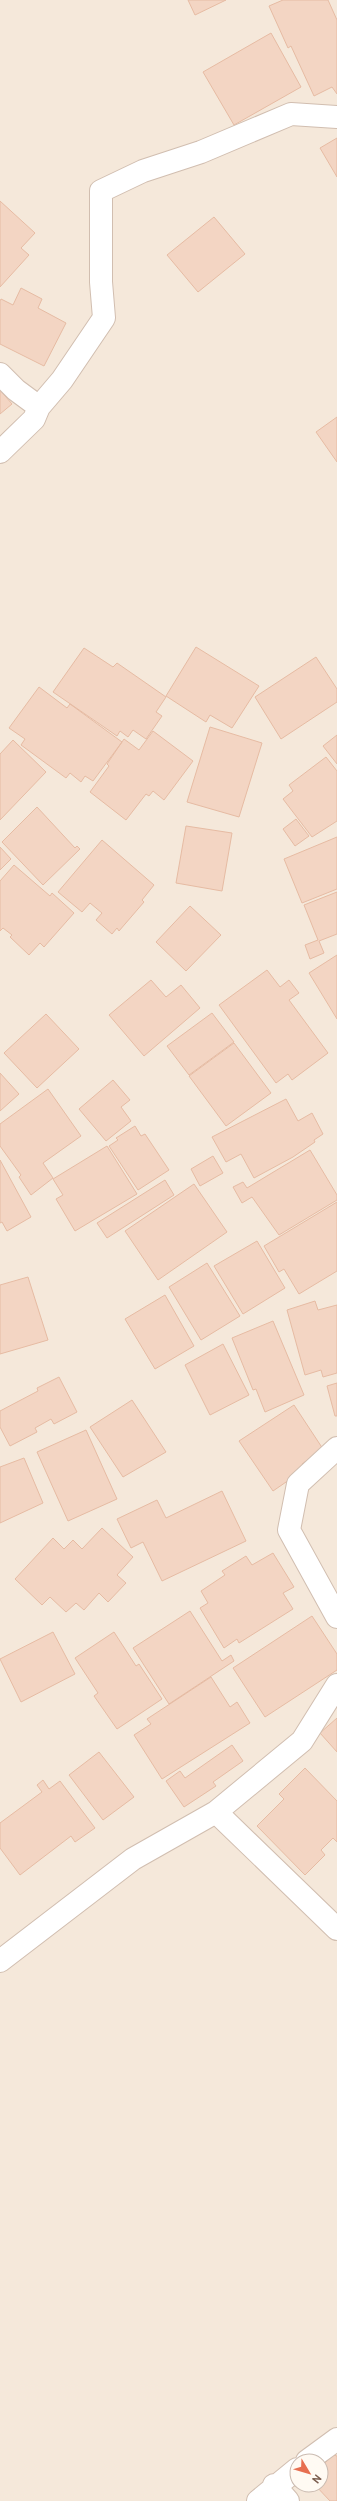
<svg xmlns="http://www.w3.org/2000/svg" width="337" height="2501" viewBox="0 0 337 2501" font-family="Overpass,sans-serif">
<rect width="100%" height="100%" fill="#fdf6ec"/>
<path fill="#f5e8da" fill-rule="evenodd" d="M0 0H337V2501H0ZM297 2461H321V2485H297Z"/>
<path fill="#f3d5c3" stroke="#e6bba3" d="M188 0H226L195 15Z
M283 0H328L337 20V94L332 87 314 96 291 46 288 48 269 6Z
M271 33 301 87 234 125 203 72Z
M337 138V177L320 148Z
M0 201 35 233 21 248 29 255 0 287Z
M214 217 245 254 198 292 167 255Z
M21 288 42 299 38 308 66 323 44 366 0 344V301L1 299 13 305Z
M0 390 12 404 0 414Z
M337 417V462L316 432Z
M196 647 259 686 232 728 210 715 206 722 166 696Z
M84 648 113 667 117 663 166 697 156 712 162 716 146 739 133 730 128 737 120 731 117 736 53 692Z
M316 657 337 689V702L281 739 255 697Z
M39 687 67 708 70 704 122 742 93 781 85 776 81 782 70 773 66 778 21 745 25 739 9 728Z
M210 727 262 743 239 817 187 802Z
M153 731 193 761 164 800 153 791 149 796 146 794 126 820 90 792 109 766 107 764 124 739 139 750Z
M337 735V764L323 746Z
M13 740 46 772 0 820V754Z
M326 757 337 771V821L312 837 283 799 293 791 289 785Z
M37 807 75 848 77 846 80 849 43 885 2 842Z
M296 819 309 836 295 846 283 829Z
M186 826 232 833 222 891 176 883Z
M337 837V889L302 903 284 859Z
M102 840 154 885 142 900 144 902 119 931 117 928 112 934 96 920 102 913 90 903 82 912 58 892Z
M0 847 11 859 0 870Z
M14 865 50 896 52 893 74 913 44 947 40 943 29 955 10 937 12 935 3 928 0 931V881Z
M337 892V934L319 941 324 953 310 959 305 945 318 940 304 905Z
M190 906 221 935 186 971 156 942Z
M337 955V1019L309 973Z
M267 970 280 987 289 980 299 993 289 1000 328 1053 292 1080 288 1074 276 1083 219 1005Z
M151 980 166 997 181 985 200 1008 144 1056 109 1015Z
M212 1013 234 1042 189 1075 167 1046Z
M46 1014 79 1049 37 1088 4 1053Z
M234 1043 271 1093 226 1126 189 1076Z
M0 1073 19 1094 0 1111Z
M113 1080 130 1100 121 1107 131 1121 106 1141 79 1109Z
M48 1089 81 1136 43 1163 53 1178 31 1195 19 1177 21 1175 0 1146V1124Z
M286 1099 298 1121 312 1113 323 1134 314 1140 315 1142 293 1157 254 1178 241 1154 226 1162 212 1137Z
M135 1126 141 1136 145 1134 169 1170 138 1190 109 1146 118 1140 116 1138Z
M107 1146 137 1194 75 1231 56 1199 63 1195 53 1179Z
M310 1150 337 1195V1200L279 1235 252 1197 242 1203 233 1187 243 1182 247 1188Z
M213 1156 223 1173 200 1186 191 1169Z
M0 1160 31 1217 7 1231 2 1222 0 1223Z
M165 1180 174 1195 107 1238 97 1223Z
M194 1184 227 1232 158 1280 125 1231Z
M337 1202V1271L299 1294 284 1269 279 1272 264 1246Z
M257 1241 285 1288 243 1314 214 1266Z
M207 1263 240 1316 201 1340 169 1287Z
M28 1277 48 1340 0 1354V1285Z
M165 1295 194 1346 155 1369 125 1319Z
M315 1301 318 1310 337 1305V1373L323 1377 321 1370 305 1375 287 1310Z
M273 1321 304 1395 265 1412 256 1389 253 1390 232 1338Z
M223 1344 249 1395 210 1415 185 1365Z
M59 1377 77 1412 54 1424 51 1419 35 1428 37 1432 10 1446 0 1427V1411L38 1391 37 1388Z
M337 1383V1416H335L327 1386Z
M132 1400 166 1452 123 1477 90 1427Z
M294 1405 323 1449 302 1464 305 1469 273 1491 239 1441Z
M86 1430 117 1499 68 1521 37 1452Z
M24 1458 43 1503 0 1523V1467Z
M222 1491 246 1541 162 1581 143 1542 131 1548 117 1519 157 1500 166 1518Z
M102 1528 133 1557 117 1575 126 1583 108 1602 99 1593 84 1610 76 1603 66 1612 50 1597 42 1605 15 1579 53 1538 64 1549 73 1540 82 1549Z
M273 1553 294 1587 283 1593 293 1609 239 1643 237 1639 224 1648 200 1608 208 1603 201 1591 225 1575 222 1571 246 1556 252 1565Z
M190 1611 222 1661 231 1655 234 1661 169 1704 133 1648Z
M312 1616 337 1654V1670L265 1717 233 1668Z
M53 1632 75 1674 21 1702 0 1659Z
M114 1632 136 1666 139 1664 162 1699 117 1729 94 1696 98 1693 75 1658Z
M211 1677 230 1707 237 1702 250 1723 162 1779 134 1735 151 1724 147 1719Z
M337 1718V1752L320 1733Z
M232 1745 243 1761 213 1782 216 1786 184 1807 166 1781 180 1771 185 1778Z
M99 1752 134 1797 103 1820 69 1775Z
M305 1768 337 1801V1842L333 1838 321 1850 325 1855 305 1875 257 1826 284 1799 279 1794Z
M43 1780 49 1789 60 1781 95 1828 75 1842 71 1836 20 1875 0 1848V1823L42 1792 37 1785Z
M333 2455 337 2456V2501H330L315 2485H321V2467Z"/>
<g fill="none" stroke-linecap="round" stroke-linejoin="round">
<g stroke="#d1beb0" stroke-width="24">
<path id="street" d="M0 374 16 390 39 407
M0 452 34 419 39 407 62 380 104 318 101 282V191L143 171 201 152 291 114 337 117
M337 1448 298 1484 289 1530 337 1617
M216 1812 337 1929
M0 1961 133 1859 216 1812 302 1741 337 1685
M307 2461 337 2439
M274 2485 288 2501
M258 2501 297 2469"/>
</g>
<use href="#street" stroke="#fff" stroke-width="22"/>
</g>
<g transform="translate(309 2473) rotate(128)"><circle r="19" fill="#fffaf3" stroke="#cabbb1"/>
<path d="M0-3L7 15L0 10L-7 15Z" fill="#e76f51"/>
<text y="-6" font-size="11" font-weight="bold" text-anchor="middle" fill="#7a5c4d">N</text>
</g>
</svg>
